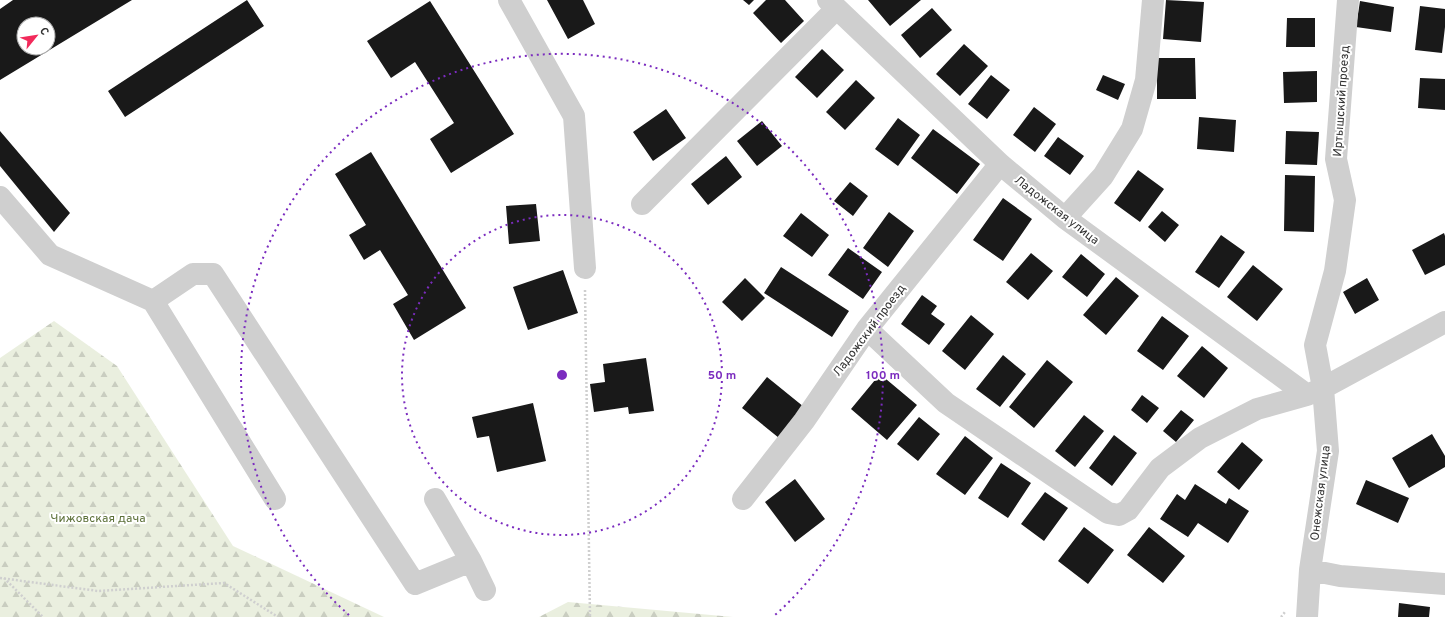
<svg xmlns="http://www.w3.org/2000/svg" width="1445" height="617" viewBox="0 0 1445 617" font-family="Overpass,sans-serif">
<defs>
<pattern id="forest-firs" width="22" height="20" patternUnits="userSpaceOnUse"><rect width="22" height="20" fill="#eaefdf"/><path d="M5 1l3.5 6h-7zM16 11l3.5 6h-7z" fill="#c9cdc0"/></pattern>
</defs>
<rect width="100%" height="100%" fill="#fff"/>
<path fill="url(#forest-firs)" d="M54 321 117 366 233 546 384 617H0V358Z
M568 602 733 617H539Z"/>
<path fill="#191919" fill-rule="evenodd" d="M13 0H132L0 80V9ZM24 24H48V48H24Z
M247 0 264 26 125 117 108 91Z
M547 0H583L595 24 568 39Z
M743 0H754L749 5Z
M766 0H785L804 21 781 43 753 13Z
M868 0H921L890 26Z
M1166 0 1204 2 1201 42 1163 39Z
M430 1 514 134 451 173 430 139 454 123 415 62 391 78 367 41Z
M1360 1 1394 7 1391 32 1356 27Z
M1420 6 1445 9V27L1442 53 1415 50Z
M932 8 952 30 920 58 901 35Z
M1287 18H1315V47H1286Z
M964 44 988 66 960 96 936 74Z
M822 49 844 70 817 98 795 77Z
M1157 58H1195L1196 99H1157Z
M1317 71V102L1284 103 1283 72Z
M991 75 1010 90 987 119 968 104Z
M1103 75 1125 84 1118 100 1096 90Z
M1420 78 1445 79V110L1418 108Z
M856 80 875 98 845 130 826 112Z
M1034 107 1056 124 1035 152 1013 135Z
M666 109 686 138 653 161 633 132Z
M1199 117 1236 120 1234 152 1197 149Z
M898 118 920 135 898 166 875 149Z
M762 121 782 146 757 166 737 141Z
M933 129 980 164 957 194 911 158Z
M0 131 70 213 54 232 0 166Z
M1286 131 1319 132 1317 165 1285 164Z
M1058 137 1084 156 1070 175 1044 156Z
M371 152 466 308 414 340 393 304 408 295 380 250 364 260 349 235 366 225 335 174Z
M726 156 742 177 708 205 691 184Z
M1138 170 1164 189 1140 222 1114 203Z
M1285 175 1315 176 1314 232 1284 231Z
M850 182 868 196 853 216 834 201Z
M1003 198 1032 219 1003 261 973 240Z
M536 204 540 241 509 244 506 206Z
M1162 211 1179 225 1165 242 1148 227Z
M889 212 914 231 888 267 863 248Z
M801 213 829 235 812 257 783 236Z
M1444 233 1445 236V265L1425 275 1412 250Z
M1221 235 1245 252 1219 288 1195 272Z
M848 248 882 272 863 299 828 275Z
M1031 253 1053 271 1028 300 1006 282Z
M1081 254 1105 274 1087 297 1062 277Z
M1253 265 1283 289 1257 321 1227 297Z
M781 267 849 311 832 337 764 293Z
M563 270 578 313 528 330 513 287Z
M1116 277 1139 296 1106 335 1083 315Z
M745 278 765 298 742 321 722 302Z
M1367 278 1379 300 1355 314 1343 292Z
M922 295 937 306 931 314 945 324 929 345 901 324Z
M971 315 994 334 965 370 942 351Z
M1162 316 1189 336 1163 370 1137 351Z
M1202 346 1228 368 1204 398 1177 376Z
M1003 355 1026 374 1000 407 976 389Z
M646 358 654 411 629 414 628 407 594 412 590 384 605 382 603 364Z
M1047 360 1073 382 1034 428 1009 407Z
M880 374 917 405 887 440 851 409Z
M767 377 804 407 779 438 742 408Z
M1142 395 1159 408 1147 423 1131 410Z
M533 403 546 461 497 472 489 436 477 438 472 417Z
M1181 410 1194 420 1176 442 1163 431Z
M1084 415 1104 431 1075 467 1055 451Z
M919 417 940 434 918 461 897 444Z
M1432 434 1445 456V467L1409 488 1392 458Z
M1114 435 1137 453 1112 486 1089 468Z
M965 436 993 458 965 495 936 474Z
M1242 442 1263 460 1239 490 1217 472Z
M1001 463 1031 483 1008 518 978 498Z
M795 479 825 519 795 542 765 502Z
M1366 480 1409 498 1398 523 1356 504Z
M1195 484 1226 504 1229 498 1249 511 1228 543 1198 523 1188 537 1160 519 1177 494 1185 500Z
M1045 492 1068 508 1044 541 1021 524Z
M1084 527 1114 550 1088 584 1058 561Z
M1149 527 1185 556 1163 583 1127 555Z
M1399 603 1430 607 1429 617H1398Z"/>
<g fill="none" stroke-linecap="round" stroke-linejoin="round">
<path stroke="#cfcfcf" stroke-width="2.5" stroke-dasharray="2 2" stroke-linecap="butt" d="M585 290 590 617
M0 578 98 591 224 583 278 617
M4 578 43 617
M1281 617 1285 612"/>
<path stroke="#cfcfcf" stroke-width="22" d="M509 0 574 116 585 268
M828 0 1000 164 1065 218 1307 395
M0 197 50 255 153 301 275 499
M642 204 836 9
M1065 218 1103 176 1132 129 1146 80 1153 0
M153 301 193 274H213L415 584 471 561
M867 329 946 403 1108 513 1119 515 1128 510 1160 468 1200 438 1257 409 1307 395 1323 388 1445 322
M435 499 471 561 485 590
M743 499 804 421 867 329 1000 164
M1310 570 1340 576 1445 584
M1307 617 1310 570 1328 451 1323 388 1315 345 1335 271 1345 200 1336 159 1348 0"/>
</g>
<g fill="none" stroke="#7b2cbf" stroke-width="2" stroke-dasharray="2 4">
<circle cx="562" cy="375" r="160"/>
<path d="M349 615A321 321 0 1 1 775 615"/>
</g>
<g text-anchor="middle" stroke-width="4" stroke-linejoin="round" paint-order="stroke">
<g font-size="12" fill="#323232" stroke="#fff">
<text transform="translate(1341 101) rotate(-86)" y="4">Иртышский проезд</text>
<text transform="translate(1057 210) rotate(38)" y="4">Ладожская улица</text>
<text transform="translate(869 330) rotate(-53)" y="4">Ладожский проезд</text>
<text transform="translate(1320 493) rotate(-83)" y="4">Онежская улица</text>
</g>
<g font-size="12" fill="#5e723b" stroke="#fff">
<text x="98" y="522">Чижовская дача</text>
</g>
</g>
<circle cx="562" cy="375" r="6" fill="#7b2cbf" stroke="#fff" stroke-width="2"/>
<g font-size="12" text-anchor="middle" font-weight="bold" fill="#7b2cbf" stroke="#fff" stroke-width="4" stroke-linejoin="round" paint-order="stroke">
<text x="722" y="379">50 m</text>
<text x="883" y="379">100 m</text>
</g>
<g transform="translate(36 36) rotate(60)"><circle r="19" fill="#ffffff" stroke="#adadad"/>
<path d="M0-3L7 15L0 10L-7 15Z" fill="#f22a5b"/>
<text y="-6" font-size="11" font-weight="bold" text-anchor="middle" fill="#323232">С</text>
</g>
</svg>
